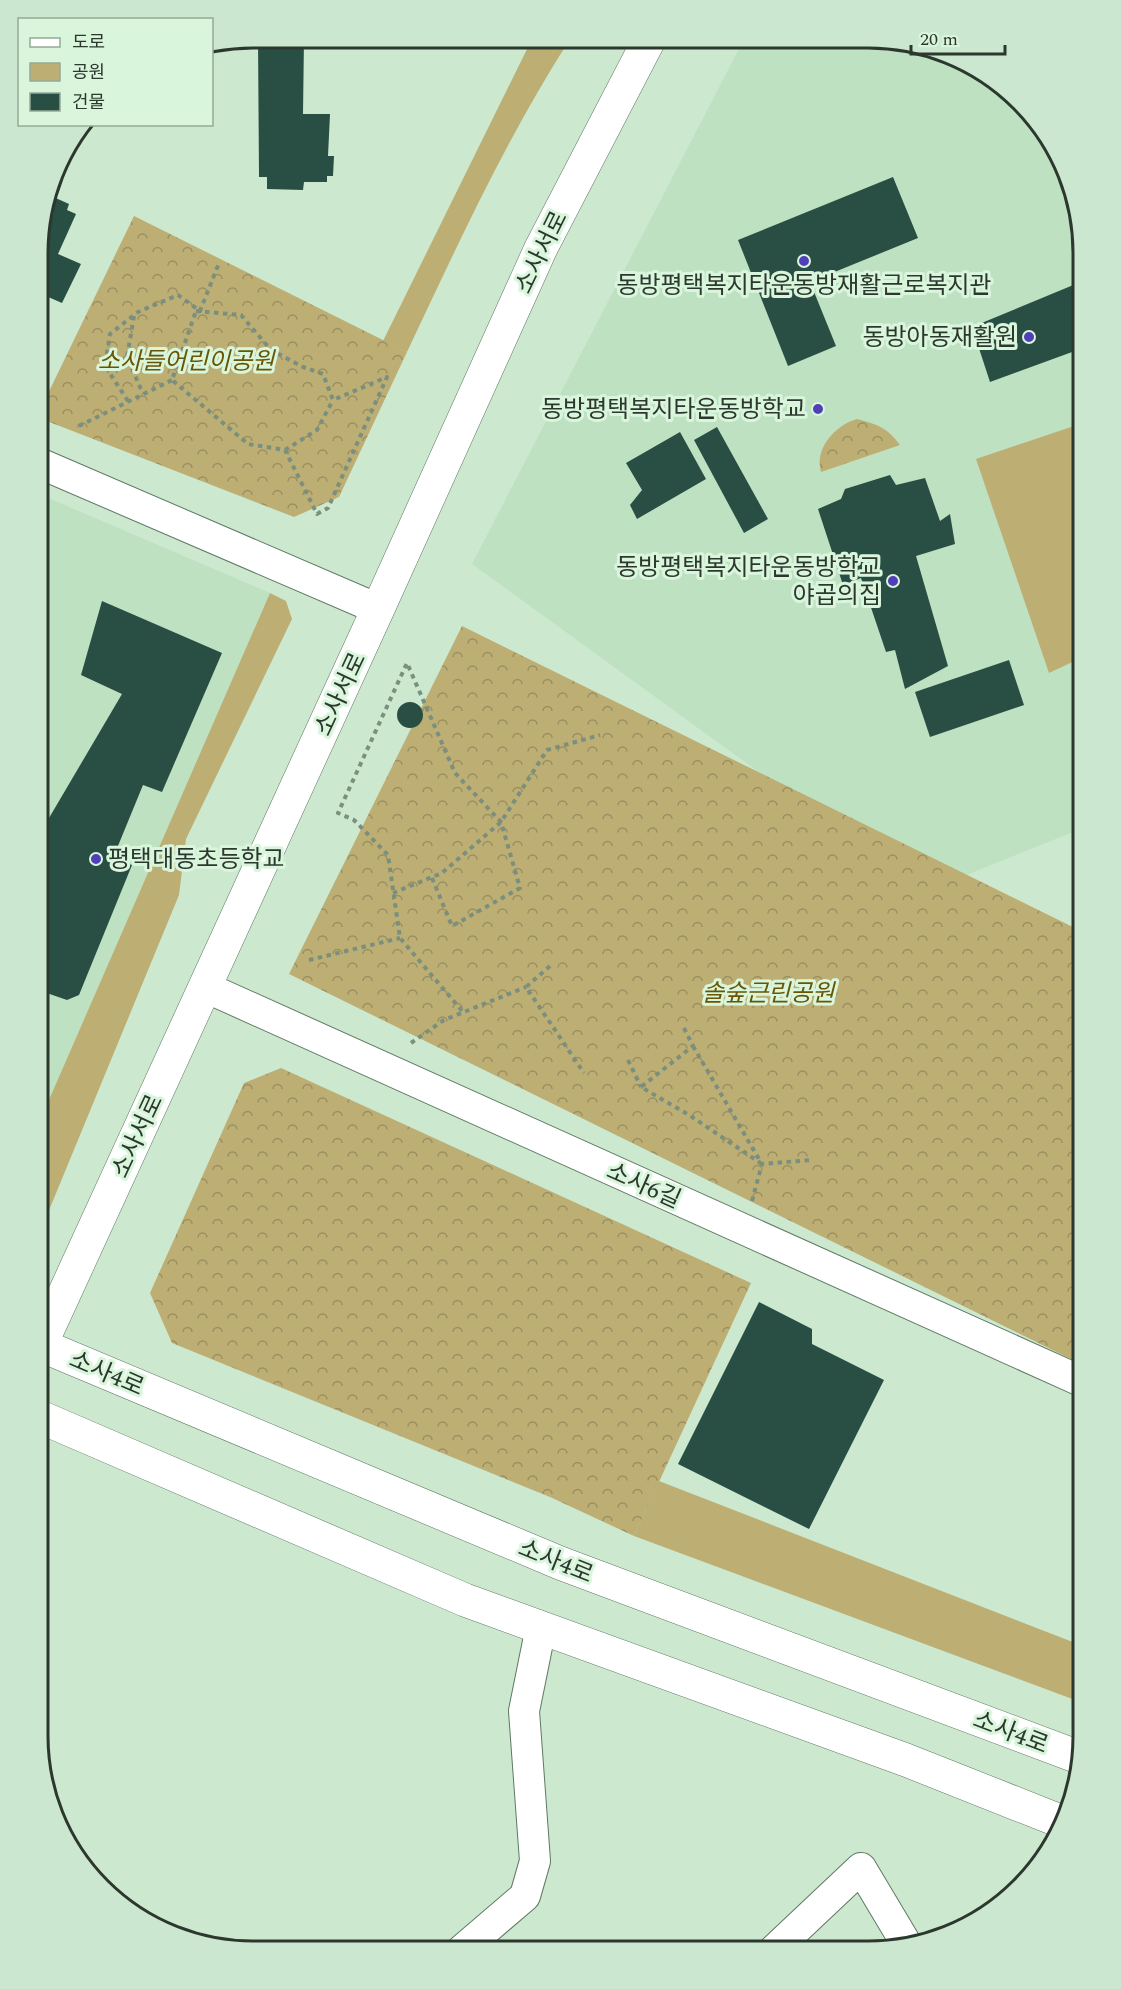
<svg xmlns="http://www.w3.org/2000/svg" width="1121" height="1989" viewBox="0 0 1121 1989" font-family="Spectral,'Noto Sans KR',serif">
<defs>
<pattern id="forest-crowns" width="20" height="18" patternUnits="userSpaceOnUse" patternTransform="scale(1.5)"><rect width="20" height="18" fill="#bdae74"/><path d="M2 6a3 3 0 1 1 6 0M12 15a3 3 0 1 1 6 0" fill="none" stroke="#9a8f60"/></pattern>
</defs>
<rect width="100%" height="100%" fill="#cce9d0"/>
<path fill="#bee1c2" d="M743 41 910 42 1010 91 1072 183 1083 253V828L924 892 472 564Z
M39 494 270 593 38 1125Z"/>
<path fill="#bdae74" d="M532 39H570C506 139 457 246 407 352L383 341Z
M1083 423V657L1049 673 976 459Z
M270 593 286 601 292 619 186 839 179 895 38 1237V1125Z
M659 1481 1083 1646V1703L634 1536Z"/>
<path fill="url(#forest-crowns)" d="M134 216 407 352 339 497 294 517 39 418V412Z
M857 419C878 425 887 427 900 445L821 472C814 449 835 425 857 419Z
M462 626 1083 932V1365L289 974Z
M281 1068 751 1283 634 1536 550 1497 172 1343 150 1293 244 1083Z"/>
<path fill="#294e44" d="M258 38H304L303 114H330L328 156H334L333 176H327V182H304L303 190 267 189V177H259Z
M893 177 918 238 810 282 836 346 788 366 738 240Z
M49 195 69 204 67 210 76 214 58 254 81 264 62 303 39 293V225Z
M1083 281V348L990 382 972 327Z
M717 427 768 519 744 533 694 440Z
M680 432 706 479 637 519 630 505 642 490 626 463Z
M890 475 896 485 925 478 940 521 950 514 955 544 916 556 948 666 905 689 895 650 886 652 861 578 843 585 818 509 841 499 845 489Z
M102 601 222 653 162 792 143 785 113 858 132 865 79 995 67 1000 38 990 39 835 122 694 81 675Z
M1009 660 1024 705 930 737 915 692Z
M397 715a13 13 0 1 1 26 0a13 13 0 1 1-26 0Z
M759 1302 812 1329V1344L884 1380 809 1529 678 1464Z"/>
<g fill="none" stroke-linecap="round" stroke-linejoin="round">
<g stroke="#5f7963" stroke-width="32">
<path id="street" d="M39 463 378 609
M205 987 1083 1382
M462 1950 525 1896 535 1861 524 1711 541 1627
M773 1951 861 1868 907 1945"/>
</g>
<g stroke="#5f7963" stroke-width="34">
<path id="secondary" d="M38 1344 560 1563 1081 1758
M38 1351 378 609 541 248 649 40
M38 1416 465 1600 906 1760 1065 1823"/>
</g>
<path stroke="#7b8f7e" stroke-width="4" stroke-dasharray="4.5 4.5" stroke-linecap="butt" d="M196 311 241 315 271 350 303 367 323 374 333 400 387 377 328 508 317 514 285 450 248 444 172 380Z
M134 316 127 357 143 394
M128 401 105 366 110 334 138 312 178 295 200 311 219 263
M79 426 172 380
M285 450 317 430 333 400
M432 878 452 926 520 888 501 822 455 773 407 663 338 813 354 820 388 855 400 938 463 1012
M393 893 442 873 501 822 547 750 600 735
M309 960 400 938
M550 966 526 987 584 1073
M684 1028 693 1046 641 1087 689 1115 762 1164
M411 1043 444 1020 526 987
M693 1046 760 1161
M628 1060 641 1087
M752 1201 762 1164 811 1160"/>
<use href="#street" stroke="#fff" stroke-width="30"/>
<use href="#secondary" stroke="#fff" stroke-width="33"/>
</g>
<g fill="#503fb7" stroke="#d9f6dd" stroke-width="2">
<circle cx="804" cy="261" r="6"/>
<circle cx="1029" cy="337" r="6"/>
<circle cx="818" cy="409" r="6"/>
<circle cx="893" cy="581" r="6"/>
<circle cx="96" cy="859" r="6"/>
</g>
<g text-anchor="middle" stroke-width="6" stroke-linejoin="round" paint-order="stroke">
<g font-size="24" fill="#2c382e" stroke="#d9f6dd">
<text transform="translate(541 252) rotate(-64)" y="8">소사서로</text>
<text transform="translate(340 694) rotate(-65)" y="8">소사서로</text>
<text transform="translate(137 1136) rotate(-65)" y="8">소사서로</text>
<text transform="translate(644 1185) rotate(24)" y="8">소사6길</text>
<text transform="translate(107 1373) rotate(23)" y="8">소사4로</text>
<text transform="translate(556 1561) rotate(22)" y="8">소사4로</text>
<text transform="translate(1011 1732) rotate(21)" y="8">소사4로</text>
</g>
<g font-size="24" fill="#2c382e" stroke="#d9f6dd" text-anchor="end">
<text x="804" y="293" text-anchor="middle">동방평택복지타운동방재활근로복지관</text>
<text x="1017" y="345">동방아동재활원</text>
<text x="806" y="417">동방평택복지타운동방학교</text>
<text x="881" y="575">동방평택복지타운동방학교<tspan x="881" dy="28">야곱의집</tspan></text>
<text x="108" y="867" text-anchor="start">평택대동초등학교</text>
</g>
<g font-size="24" font-style="italic" fill="#685604" stroke="#d9f6dd">
<text x="186" y="369">소사들어린이공원</text>
<text x="768" y="1001">솔숲근린공원</text>
</g>
</g>
<path d="M0 0H1121V1989H0ZM253 48H868A205 205 0 0 1 1073 253V1736A205 205 0 0 1 868 1941H253A205 205 0 0 1 48 1736V253A205 205 0 0 1 253 48Z" fill="#cbe7cf" fill-rule="evenodd"/>
<path fill="none" stroke="#2c382e" stroke-width="3" d="M253 48H868A205 205 0 0 1 1073 253V1736A205 205 0 0 1 868 1941H253A205 205 0 0 1 48 1736V253A205 205 0 0 1 253 48Z"/>
<rect x="18" y="18" width="195" height="108" fill="#d9f6dd" stroke="#94aa97" stroke-width="1.5"/>
<rect x="30" y="38" width="30" height="9" fill="#ffffff" stroke="#94aa97" stroke-width="1.5"/>
<text x="72" y="48" font-size="18" fill="#2c382e">도로</text>
<rect x="30" y="63" width="30" height="18" fill="#bdae74" stroke="#94aa97" stroke-width="1.5"/>
<text x="72" y="78" font-size="18" fill="#2c382e">공원</text>
<rect x="30" y="93" width="30" height="18" fill="#294e44" stroke="#94aa97" stroke-width="1.5"/>
<text x="72" y="108" font-size="18" fill="#2c382e">건물</text>
<path d="M911 45v9h94v-9" fill="none" stroke="#2c382e" stroke-width="3"/>
<text x="920" y="45" font-size="18" fill="#2c382e" stroke="#d9f6dd" stroke-width="4.5" paint-order="stroke">20 m</text>
</svg>
